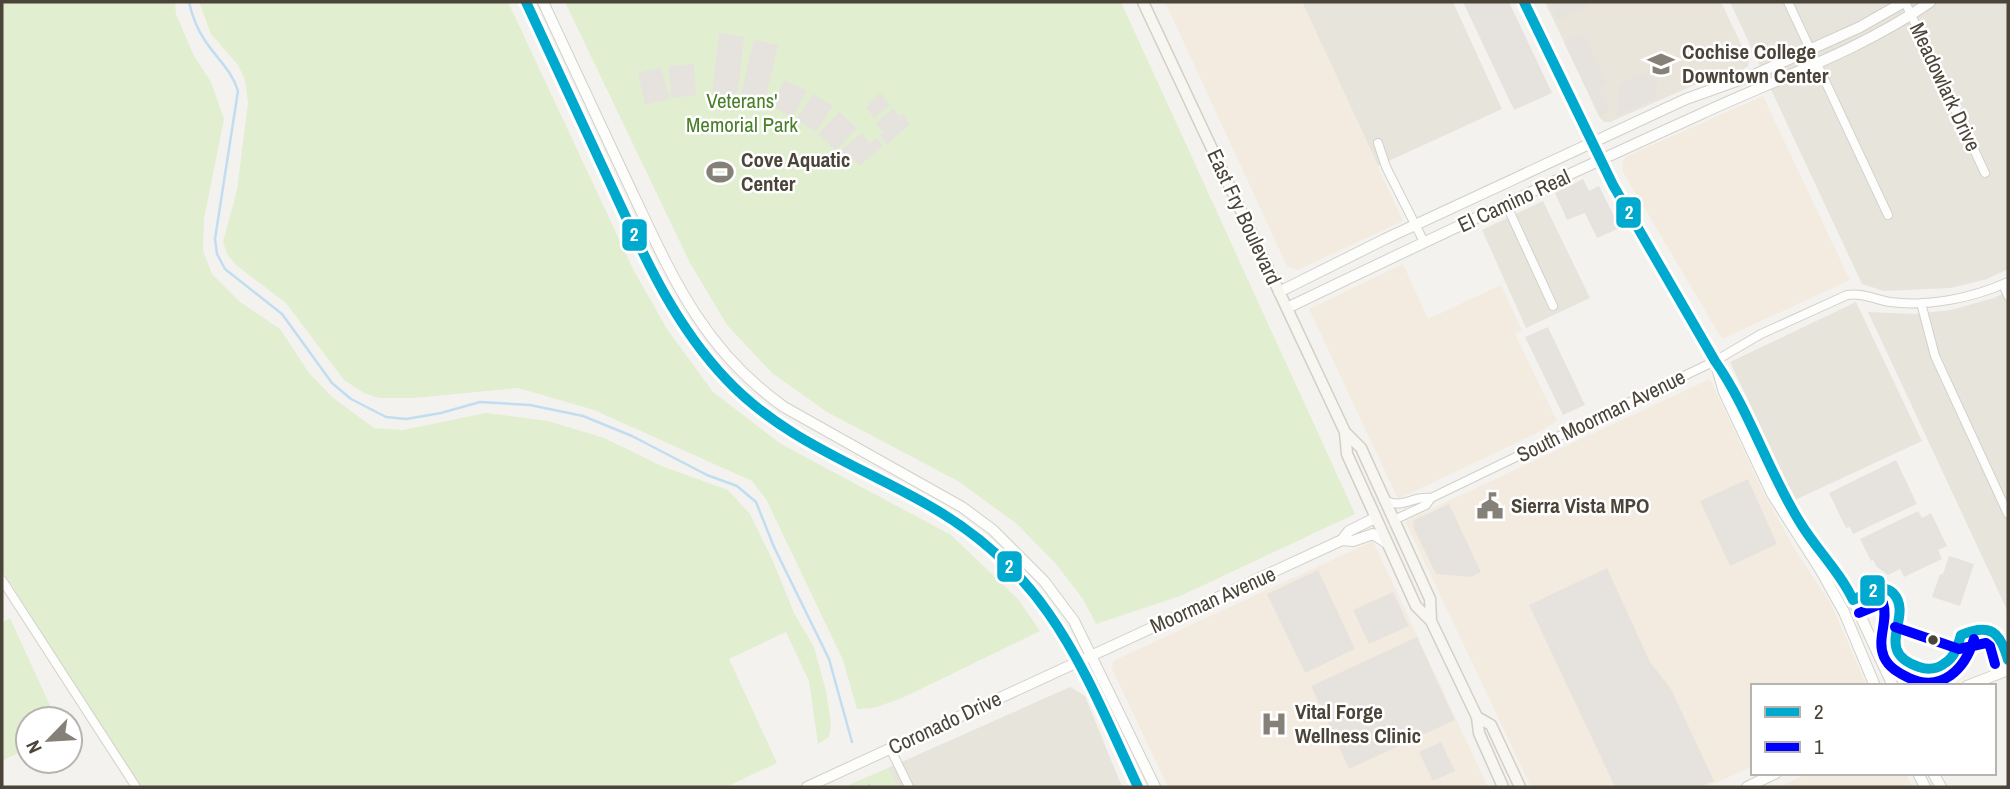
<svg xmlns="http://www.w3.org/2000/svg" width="2010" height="789" viewBox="0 0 2010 789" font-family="'Archivo Narrow',sans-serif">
<rect width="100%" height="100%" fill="#f4f2ee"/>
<path fill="#e7e4dc" d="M1302 2H1453L1502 109 1378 166Z
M1730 2H2008V269L1987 279 1951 288 1884 291 1862 284Z
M1543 201 1590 298 1526 328 1482 230Z
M2008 291V612L1868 312 1915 314 1951 310 1994 298Z
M1856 302 1922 441 1795 500 1730 362Z
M1070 687 1085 696 1122 787H898L888 768Z"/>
<path fill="#f3ebdf" d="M1165 2H1302L1403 221 1298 270 1287 266Z
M1763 96 1850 280 1722 339 1623 172 1622 162 1627 156Z
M1403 264 1428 319 1501 285 1522 330 1515 334 1557 421 1537 433 1398 499 1309 309Z
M1710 379 1762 490 1794 548 1831 604 1867 686H1753V766L1707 787H1531L1405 521Z
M1373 541 1488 787H1168L1112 669 1113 661Z
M1809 773H1906L1912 787H1779Z"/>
<path fill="#eae5da" d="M1545 2H1721L1749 61 1748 66 1742 70 1715 76 1610 122H1604L1600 118Z"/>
<path fill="#e1eecf" d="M2 2H175L176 14 194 56 211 82 224 119 204 219 203 251 212 274 240 302 280 329 309 373 332 397 374 428 403 430 486 413 548 421 604 438 664 467 728 490 750 514 772 559 794 613 814 647 826 691 831 723 829 737 818 744 809 681 786 632 729 659 777 763 726 787H140L2 570Z
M199 2H508L634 271 667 329 713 392 781 444 951 535 1018 599 1040 631 902 698 874 708 857 709 843 660 766 499 752 481 594 410 518 388 414 398H379L364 393 344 380 286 303 236 265 227 254 223 242 237 190 248 103 245 80 238 65 211 34Z
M565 2H1121L1355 514 1180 596 1096 624 1083 599 1056 564 1017 524 958 481 827 412 772 373 727 325 690 263Z
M10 618 56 719H28V748L2 761V623Z
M888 768 898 787H844Z"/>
<path fill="#e6e3df" d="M1463 2H1509L1552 93 1514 110Z
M1548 2H1586L1588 6 1557 21Z
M719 33 744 37 737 99 712 95Z
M1583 33 1607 84 1599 88 1610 111 1599 116 1564 42Z
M754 39 778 45 764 104 740 99Z
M694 64 696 95 671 98 669 66Z
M661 67 670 99 645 105 638 73Z
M1658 67 1656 98 1617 116 1620 83Z
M784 80 807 90 793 118 772 106Z
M880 93 890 105 874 118 866 107Z
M813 94 833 106 816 132 796 119Z
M893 108 900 117 903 114 910 124 886 145 880 135 883 132 876 123Z
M839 112 857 128 836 151 818 134Z
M862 133 870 144 876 138 883 146 859 166 853 159 845 163 838 153Z
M1583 179 1589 191 1599 186 1620 228 1597 238 1585 213 1567 220 1555 193Z
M1548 327 1585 405 1563 415 1525 337Z
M1896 460 1917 504 1853 534 1850 527 1846 528 1829 493Z
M1748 479 1777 544 1730 566 1700 501Z
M1449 504 1481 572 1471 577 1436 574 1413 527 1414 520Z
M1918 511 1922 518 1931 513 1947 546 1938 550 1942 559 1904 577 1900 569 1888 575 1877 567 1873 560 1871 561 1860 539Z
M1949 556 1974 564 1960 606 1932 597 1940 574H1943Z
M1607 568 1650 662 1671 689 1714 781 1700 787H1615L1529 605Z
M1318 570 1355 649 1305 673 1267 594Z
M1393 592 1409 626 1369 644 1353 610Z
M1417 637 1455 720 1349 769 1311 686Z
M1441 742 1455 771 1433 781 1419 752Z"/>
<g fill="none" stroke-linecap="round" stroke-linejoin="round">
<path stroke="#c0ddf1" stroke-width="2.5" d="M189 2C192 15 196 27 204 39 215 57 232 70 238 91L215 239 217 254 225 269 282 314 332 383 351 399 386 417 406 419 441 413 480 402 530 405 583 416 632 436 707 475 737 486 756 502 774 547 829 659 852 742
M869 785 870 787"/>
<g stroke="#d2d0cb" stroke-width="10">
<path id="minor" d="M1524 2 1593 144
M1788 2 1888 215
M1905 2 1985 173
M1378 143 1386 167 1424 242
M1506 204 1553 306
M2003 284 2008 296
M1921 303 1935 356 2008 514
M1384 500C1405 510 1411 495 1431 498
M1394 520 1426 505 1431 498 1715 361 1761 334 1847 295C1863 293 1874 299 1890 302 1928 307 1973 298 2008 282
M2 580 136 787
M890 748 909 787"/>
</g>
<g stroke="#d2d0cb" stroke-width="12">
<path id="tertiary" d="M526 2 651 271C687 339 726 391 792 433 818 450 848 463 876 477 912 496 949 514 980 540 1009 563 1036 590 1056 621 1088 673 1112 732 1138 787
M543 2C570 59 597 117 624 175 668 267 698 346 784 407L962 507 993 530 1044 581 1074 621 1155 787
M1593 144 1613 185 1715 361 1729 381 1779 485 1801 525 1846 585 1893 686
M1279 292 1385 239 1686 99 1756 74 1860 27 1904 2
M1287 308C1424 242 1562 177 1701 114 1778 78 1860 51 1930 2
M1717 368 1724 392 1772 494 1820 569 1844 612 1875 686
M1342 540 1353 541 1373 534 1387 543
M1967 686 2008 670
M1918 773 1925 787
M1933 773 1941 787
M807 787 1342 540 1349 531 1375 518
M1747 787 1776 773"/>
</g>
<g stroke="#d3cfc5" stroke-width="13">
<path id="secondary" d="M1143 2 1345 432 1347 454 1416 606 1431 621 1477 717 1479 733 1503 787
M1345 432 1361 448 1430 599 1431 621
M1477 717 1491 725 1520 787"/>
</g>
<use href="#minor" stroke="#fdfdfc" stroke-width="8"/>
<use href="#tertiary" stroke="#fdfdfc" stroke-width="10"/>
<use href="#secondary" stroke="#f7f6f1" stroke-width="10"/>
<g stroke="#fff" stroke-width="16">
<path id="bus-1" d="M526 2C554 63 583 124 611 185 643 254 673 323 726 379 782 439 858 465 928 505 1050 574 1082 667 1138 787
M1524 2 1613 185 1715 361C1750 411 1768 472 1801 524 1817 550 1840 572 1853 600 1864 595 1882 582 1893 593 1915 616 1871 651 1919 667 1928 670 1938 669 1945 663 1955 657 1958 645 1961 635 1990 623 2000 631 2008 660"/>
</g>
<g stroke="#fff" stroke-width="16">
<path id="bus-2" d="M1859 613 1883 603C1889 620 1876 639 1884 657 1889 668 1899 673 1909 678 1942 693 1965 669 1974 639
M1895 627 1959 649 1986 643 1990 646 1995 664"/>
</g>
<use href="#bus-1" stroke="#00a9ce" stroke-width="10"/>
<use href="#bus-2" stroke="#00f" stroke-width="10"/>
</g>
<defs>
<g id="university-bare" transform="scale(2.1)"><path d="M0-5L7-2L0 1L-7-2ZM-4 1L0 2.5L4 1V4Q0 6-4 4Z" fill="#868178" stroke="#fff" stroke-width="2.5" paint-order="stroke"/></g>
<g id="stadium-bare" transform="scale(2.1)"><path d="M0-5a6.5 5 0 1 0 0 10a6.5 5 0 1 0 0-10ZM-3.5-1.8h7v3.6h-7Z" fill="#868178" stroke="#fff" stroke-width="2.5" paint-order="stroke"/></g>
<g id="civic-bare" transform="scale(2.1)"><path d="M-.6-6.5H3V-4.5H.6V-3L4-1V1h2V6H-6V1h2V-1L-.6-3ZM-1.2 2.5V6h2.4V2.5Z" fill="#868178" stroke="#fff" stroke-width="2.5" paint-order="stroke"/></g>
<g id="hospital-bare" transform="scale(2.1)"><path d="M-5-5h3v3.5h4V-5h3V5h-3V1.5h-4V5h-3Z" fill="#868178" stroke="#fff" stroke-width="2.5" paint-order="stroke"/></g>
</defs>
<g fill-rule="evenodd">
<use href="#university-bare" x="1661" y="64"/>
<use href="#stadium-bare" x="720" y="172"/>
<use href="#civic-bare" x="1490" y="506"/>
<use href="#hospital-bare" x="1274" y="724"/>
</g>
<circle fill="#4b4439" stroke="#fff" stroke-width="2.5" cx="1933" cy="640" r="6"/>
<g text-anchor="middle" stroke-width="5" stroke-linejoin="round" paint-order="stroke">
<g font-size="21" font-weight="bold" fill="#4b4439" stroke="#fff" text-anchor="start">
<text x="1682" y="59">Cochise College<tspan x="1682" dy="24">Downtown Center</tspan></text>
<text x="741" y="167">Cove Aquatic<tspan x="741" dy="24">Center</tspan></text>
<text x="1511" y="513">Sierra Vista MPO</text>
<text x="1295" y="719">Vital Forge<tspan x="1295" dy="24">Wellness Clinic</tspan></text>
</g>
<g font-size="21" fill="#4b4439" stroke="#fff">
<text transform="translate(1945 87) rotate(65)" y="7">Meadowlark Drive</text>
<text transform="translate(1514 201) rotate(-25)" y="7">El Camino Real</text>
<text transform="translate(1244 217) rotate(65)" y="7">East Fry Boulevard</text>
<text transform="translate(1601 416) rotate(-26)" y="7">South Moorman Avenue</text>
<text transform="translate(1213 600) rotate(-24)" y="7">Moorman Avenue</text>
<text transform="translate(945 723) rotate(-25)" y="7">Coronado Drive</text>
</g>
<g font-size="21" fill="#4a7f2a" stroke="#fff">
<text x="742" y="108">Veterans'<tspan x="742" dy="24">Memorial Park</tspan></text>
</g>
</g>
<g stroke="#fff" stroke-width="2.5">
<rect x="1615" y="196" width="27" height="33" rx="7" fill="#00a9ce"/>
<rect x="621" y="218" width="27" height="34" rx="7" fill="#00a9ce"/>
<rect x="996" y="550" width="27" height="33" rx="7" fill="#00a9ce"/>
<rect x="1859" y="574" width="27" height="33" rx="7" fill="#00a9ce"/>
</g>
<g font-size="19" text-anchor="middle" font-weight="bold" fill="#fff">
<text x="1629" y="219">2</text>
<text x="634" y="241">2</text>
<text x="1009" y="573">2</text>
<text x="1873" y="597">2</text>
</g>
<rect width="2010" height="789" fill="none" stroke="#4b4439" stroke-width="7"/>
<rect x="1751" y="684" width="245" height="91" fill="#ffffff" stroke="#b7b4b0" stroke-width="2"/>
<rect x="1765" y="707" width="35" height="10" fill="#00a9ce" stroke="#b7b4b0" stroke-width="2"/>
<text x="1814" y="719" font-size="21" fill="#4b4439">2</text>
<rect x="1765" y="742" width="35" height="10" fill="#0000ff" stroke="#b7b4b0" stroke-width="2"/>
<text x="1814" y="754" font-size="21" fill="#4b4439">1</text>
<g transform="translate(49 740) rotate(245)"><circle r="33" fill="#ffffff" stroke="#b7b4b0" stroke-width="2"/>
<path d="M0-5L12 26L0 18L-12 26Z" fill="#868178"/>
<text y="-10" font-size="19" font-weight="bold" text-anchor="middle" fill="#4b4439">N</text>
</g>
</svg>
